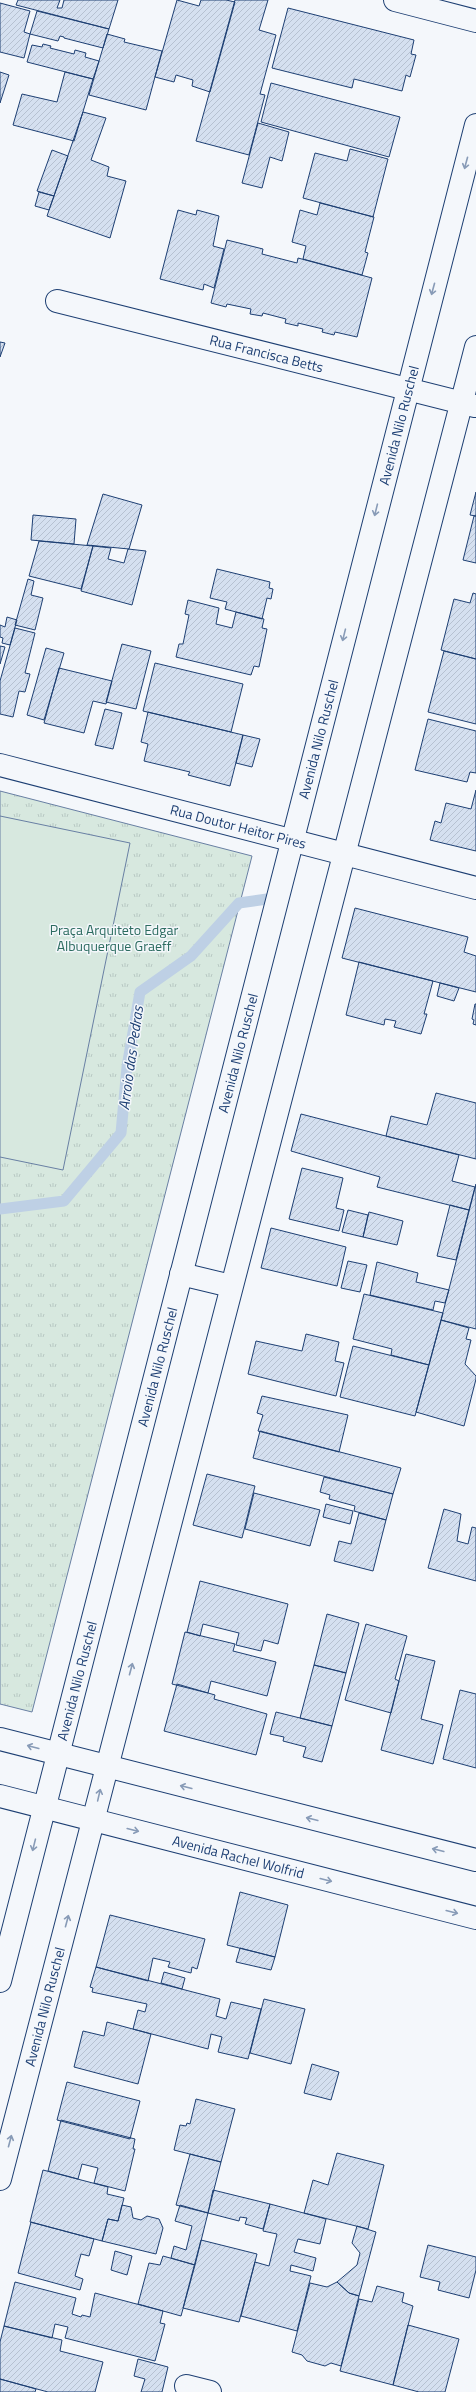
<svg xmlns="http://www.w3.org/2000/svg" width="476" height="2392" viewBox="0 0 476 2392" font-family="'Titillium Web',sans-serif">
<defs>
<pattern id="park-tufts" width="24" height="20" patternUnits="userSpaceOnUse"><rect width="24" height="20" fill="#d7e8df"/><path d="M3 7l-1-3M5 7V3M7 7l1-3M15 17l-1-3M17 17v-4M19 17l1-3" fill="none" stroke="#b8c8c3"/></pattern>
<pattern id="building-hatch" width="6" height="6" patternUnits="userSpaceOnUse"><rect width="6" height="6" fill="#d5e0f0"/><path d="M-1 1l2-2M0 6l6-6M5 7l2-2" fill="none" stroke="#b6c1d1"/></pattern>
</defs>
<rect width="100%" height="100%" fill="#f4f7fb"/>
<path fill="url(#park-tufts)" stroke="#687fa3" d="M0 791 252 856 32 1712 0 1704Z"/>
<path fill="#d7e8df" stroke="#687fa3" d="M0 816 130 843 63 1170 0 1157Z"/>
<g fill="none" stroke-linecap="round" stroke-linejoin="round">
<path stroke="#bed0e5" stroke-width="11" d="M0 1209 64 1201 121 1133 127 1067 140 992 191 956 239 903 267 899"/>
</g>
<path fill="url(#building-hatch)" stroke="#1d3f73" d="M18 0H60L57 8H62L64 0H118L109 29 16 5Z
M177 0 199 6 201 0H226L235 2 210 92 192 86 193 80 176 75 174 82 155 77Z
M235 0H268L259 30 276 35 260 94 265 95 249 155 196 141Z
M0 3 30 11 24 32 30 34 24 58 0 52Z
M288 8 414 40 411 54 416 55 410 77 406 75 402 91 354 79 352 88 272 68Z
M37 11 109 29 103 48 64 38V37L60 36 58 41 30 34Z
M107 34 125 39 124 42 162 51 146 110 89 95Z
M43 44 51 46 50 48 74 54 75 50 86 53 85 57 99 61 93 79 27 62 32 45 42 47Z
M0 72 9 75 0 103Z
M65 72 93 79 74 141 13 125 22 94 57 102Z
M271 83 400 117 389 157 261 122Z
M83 112 106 118 91 160 109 167 107 176 126 181 110 238 47 216Z
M258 123 289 132 282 161 270 157 262 188 242 183Z
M350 149 388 159 373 217 303 198 315 153 347 161Z
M52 150 68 156 54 196 37 191Z
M39 192 54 196 49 210 35 206Z
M320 203 374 217 365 252 368 253 362 275 303 259 306 246 292 242 300 210 317 215Z
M178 210 196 215 197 210 219 216 213 246 224 249 214 288 204 284 203 290 160 279Z
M227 240 263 249 262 254 297 263 298 258 372 278 357 337 335 332 334 335 322 332 323 329 298 323V326L285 323 286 319 263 313 262 316 250 314 251 309 227 304 226 307 211 303Z
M0 342 5 343 0 357Z
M476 492V516L470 515Z
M103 494 142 505 129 549 87 545Z
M33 515 76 519 74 544 31 540Z
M474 516H476V563L463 560Z
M39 541 93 546 81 589 29 576Z
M93 546 111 548 108 559 124 563 128 549 146 551 132 605 81 591Z
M217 569 270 582 269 588 273 589 271 599 267 598 262 619 225 609 227 602 210 598Z
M28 579 34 581 31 595 43 598 35 630 15 625Z
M473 593 476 594V659L441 650 454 599 470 603Z
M188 600 219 608 216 624 232 628 236 612 264 619 262 628 267 629 259 667 254 666 251 675 176 657 179 644H183L189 615 185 614Z
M7 617 17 620 10 645 2 643 3 638 0 637V625L5 627Z
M15 628 35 633 25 673 30 674 25 692 19 691 13 717 0 714V681Z
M122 644 151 651 136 709 106 702Z
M0 646 5 647 0 664Z
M46 648 64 653 44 720 27 715Z
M444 651 476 659V724L428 712Z
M155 663 243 684 231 732 143 711Z
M59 668 112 681 106 704 93 701 84 733 44 723Z
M105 709 122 713 113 749 95 745Z
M148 712 243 735 230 786 188 775 190 772 144 761 148 744 141 742Z
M428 719 476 731V773L470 772 467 782 415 770Z
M243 735 260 739 252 767 236 763Z
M476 790V851L430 840 435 821 441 823 446 803 471 809Z
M355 908 468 937 464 952 476 956V992L342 958Z
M359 962 433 981 424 1014H427L421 1034 394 1027 396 1021 385 1019 384 1025 346 1015Z
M440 983 459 988 454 1001 437 996Z
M475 1004H476V1025L473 1024 474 1020 472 1019Z
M436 1093 476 1103V1159L386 1136 391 1116 427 1125Z
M301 1114 459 1155 452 1181 475 1187 469 1210 377 1187 380 1177 291 1151Z
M302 1168 343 1178 336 1208 344 1210 339 1231 289 1219Z
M476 1184V1329L441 1320Z
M450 1205 469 1210 456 1260 437 1256Z
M348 1210 368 1215 363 1237 342 1232Z
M369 1212 403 1221 397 1245 363 1237Z
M271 1228 346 1247 337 1286 261 1268Z
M348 1261 367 1265 360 1292 341 1288Z
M377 1262 418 1273 416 1282 449 1290 445 1303 435 1301 433 1310 370 1295Z
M364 1294 443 1313 429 1365 391 1355 392 1349 353 1339Z
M441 1320 469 1328 466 1339 471 1340 465 1364 476 1376V1379L464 1426 416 1412Z
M306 1334 339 1342 335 1361 344 1363 336 1396 248 1374 256 1341 302 1351Z
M353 1346 429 1365 415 1416 340 1397Z
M262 1396 348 1415 339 1452 258 1431 263 1415 257 1413Z
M260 1431 401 1468 393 1494 253 1458Z
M207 1474 255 1486 242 1538 193 1525Z
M324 1477 393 1494 386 1520 354 1511 355 1506 329 1499 330 1495 320 1492Z
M254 1493 320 1510 310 1546 245 1529Z
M326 1504 353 1511 350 1524 323 1517Z
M444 1509 461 1514 457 1541 468 1544 472 1527 476 1528V1581L428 1568Z
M359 1513 386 1520 373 1571 334 1561 339 1541 351 1544Z
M200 1581 288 1604 278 1644 264 1640 261 1651 236 1645 239 1633 203 1624 200 1636 187 1632Z
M327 1614 359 1623 346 1673 314 1665Z
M366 1624 407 1636 395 1679 399 1681 391 1713 345 1700Z
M185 1632 235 1644 233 1651 276 1662 267 1696 211 1681 208 1693 172 1684Z
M406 1654 435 1661 421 1719 443 1725 433 1764 381 1750Z
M314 1665 346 1673 332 1726 300 1718Z
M177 1684 215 1695 214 1699 267 1714 256 1755 164 1731Z
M460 1690 476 1694V1768L443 1759Z
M276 1712 332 1726 322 1762 303 1757 306 1747 283 1741 284 1737 270 1734Z
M240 1892 288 1905 275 1957 227 1945Z
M110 1915 205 1939 197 1969 192 1967 191 1973 168 1967 170 1962 153 1958 148 1981 96 1967Z
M240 1948 275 1957 271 1970 236 1962Z
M96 1967 220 1999 216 2016 226 2019 231 2002 261 2009 248 2059 218 2052 222 2037 211 2034 208 2049 133 2029 138 2010 145 2012 147 2004 92 1992 93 1988 90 1987Z
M164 1972 185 1978 182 1989 161 1983Z
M264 1999 305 2009 291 2064 250 2053Z
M107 2022 151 2034 138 2084 74 2067 83 2031 104 2036Z
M312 2064 339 2072 331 2100 304 2093Z
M67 2082 140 2101 130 2139 57 2120Z
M196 2099 235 2109 221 2162 174 2150 180 2125 186 2126 187 2123 190 2124Z
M61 2120 135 2139 133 2149H135L125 2191 94 2183 98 2168 82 2164 78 2179 48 2171Z
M337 2153 384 2165 368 2229 304 2213 313 2180 328 2185Z
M190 2154 221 2162 208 2213 176 2205Z
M43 2170 108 2187 107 2194 124 2198 118 2221 108 2219 102 2241 30 2222Z
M213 2190 270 2204 263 2229 245 2224 247 2218 240 2217 239 2221 208 2213Z
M270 2204 326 2219 320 2244 298 2239 294 2252 316 2258 313 2271 291 2265 290 2271 311 2276 297 2331 241 2316 255 2262 269 2266 277 2234 263 2231Z
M122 2205 131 2207 133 2218 141 2220 147 2216 159 2219 163 2228 156 2254 102 2241 108 2219 118 2221Z
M180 2205 208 2213 195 2265 171 2258 174 2246 186 2250 192 2226 175 2221Z
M31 2222 94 2239 89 2256 81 2254 75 2276 83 2279 80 2290 18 2273Z
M357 2226 376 2232 359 2296 349 2293 337 2282 357 2265 360 2253 352 2243Z
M201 2240 257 2254 239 2322 183 2308Z
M428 2245 476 2257V2270L469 2298 438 2290 440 2282 420 2277Z
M115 2251 132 2256 127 2275 111 2270Z
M163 2256 195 2265 181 2316 138 2304 149 2263 160 2265Z
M15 2282 76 2298 72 2314 81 2317 82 2315 90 2317 95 2293 163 2311 160 2323 165 2324 155 2361 65 2338 68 2327 55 2324 52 2338 4 2326Z
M337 2282 349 2293 359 2296 341 2366 331 2363 325 2366 307 2361 302 2355 292 2352 310 2283 327 2287Z
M377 2286 404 2293 402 2302 413 2306 393 2385 340 2371 359 2299 372 2302Z
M408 2325 459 2339 445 2392H419L393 2385Z
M4 2326 62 2340 60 2351 103 2362 95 2392H48L0 2379V2342Z
M138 2359 168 2367 162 2392H141L145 2379 134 2376Z
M0 2379 36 2389 35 2392H0Z"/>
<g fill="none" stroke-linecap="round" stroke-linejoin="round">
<g stroke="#1d3f73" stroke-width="24">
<g id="minor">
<path d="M395 0 476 21"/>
<path id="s1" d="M57 301 475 406"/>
<path id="s2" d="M0 765 476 888"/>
<path d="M181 1274 231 1286"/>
<path d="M0 1739 476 1860"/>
<path id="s3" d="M0 1796 476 1918"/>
<path id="s4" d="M0 1981 476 125"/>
<path id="s5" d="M0 2179 476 347"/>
<path d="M186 2386 210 2392"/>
</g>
</g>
<use href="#minor" stroke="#f4f7fb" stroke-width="22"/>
</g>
<defs><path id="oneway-shaft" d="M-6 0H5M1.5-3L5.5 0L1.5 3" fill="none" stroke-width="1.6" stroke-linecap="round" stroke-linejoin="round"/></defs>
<g stroke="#889bb7">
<use href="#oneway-shaft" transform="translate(466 163) rotate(105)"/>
<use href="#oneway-shaft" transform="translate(433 289) rotate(105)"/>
<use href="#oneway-shaft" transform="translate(376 510) rotate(104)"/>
<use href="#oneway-shaft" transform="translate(344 635) rotate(104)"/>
<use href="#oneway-shaft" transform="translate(131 1669) rotate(-75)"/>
<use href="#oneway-shaft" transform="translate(33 1747) rotate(-165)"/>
<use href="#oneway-shaft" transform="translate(186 1787) rotate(-166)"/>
<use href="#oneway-shaft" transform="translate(99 1795) rotate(-77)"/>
<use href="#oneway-shaft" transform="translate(312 1819) rotate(-166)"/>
<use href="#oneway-shaft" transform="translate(133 1830) rotate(14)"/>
<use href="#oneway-shaft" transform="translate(34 1845) rotate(104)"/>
<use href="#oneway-shaft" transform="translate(438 1850) rotate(-166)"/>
<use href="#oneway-shaft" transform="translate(326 1880) rotate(14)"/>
<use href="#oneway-shaft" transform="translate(452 1912) rotate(14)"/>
<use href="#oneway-shaft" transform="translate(67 1921) rotate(-75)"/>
<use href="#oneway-shaft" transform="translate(10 2141) rotate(-75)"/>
</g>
<g text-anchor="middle" stroke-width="3" stroke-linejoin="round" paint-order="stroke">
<g font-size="14" fill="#1d3f73" stroke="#f4f7fb">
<text dy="5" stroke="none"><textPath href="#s1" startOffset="216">Rua Francisca Betts</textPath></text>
<text dy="5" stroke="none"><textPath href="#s4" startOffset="1606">Avenida Nilo Ruschel</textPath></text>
<text dy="5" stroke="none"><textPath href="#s4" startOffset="1282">Avenida Nilo Ruschel</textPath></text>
<text dy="5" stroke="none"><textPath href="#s2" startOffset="246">Rua Doutor Heitor Pires</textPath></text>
<text dy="5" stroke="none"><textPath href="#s4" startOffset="958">Avenida Nilo Ruschel</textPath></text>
<text dy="5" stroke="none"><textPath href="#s4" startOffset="634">Avenida Nilo Ruschel</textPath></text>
<text dy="5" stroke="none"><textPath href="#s4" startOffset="310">Avenida Nilo Ruschel</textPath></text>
<text dy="5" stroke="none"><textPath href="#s3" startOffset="246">Avenida Rachel Wolfrid</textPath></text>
<text dy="5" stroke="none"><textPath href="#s5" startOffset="178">Avenida Nilo Ruschel</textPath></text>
</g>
<g font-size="14" fill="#2c6c60" stroke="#f4f7fb">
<text x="114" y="935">Praça Arquiteto Edgar<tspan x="114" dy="16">Albuquerque Graeff</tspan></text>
</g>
<g font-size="15" font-style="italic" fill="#1d3f73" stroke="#f4f7fb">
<text transform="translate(131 1058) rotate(-82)" y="5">Arroio das Pedras</text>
</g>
</g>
</svg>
